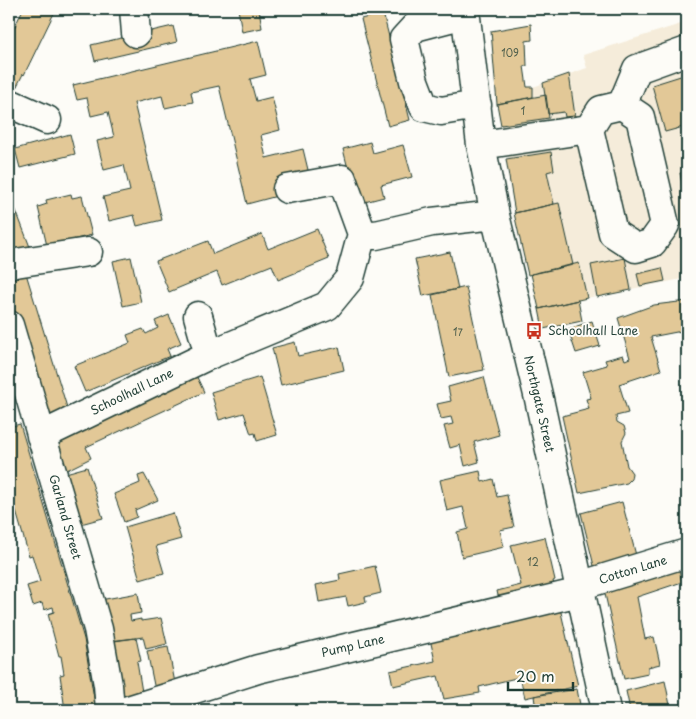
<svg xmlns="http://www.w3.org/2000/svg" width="696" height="719" viewBox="0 0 696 719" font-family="'Playpen Sans',sans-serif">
<rect width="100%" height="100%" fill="#fdfcf7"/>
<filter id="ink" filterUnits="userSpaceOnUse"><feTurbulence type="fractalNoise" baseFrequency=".02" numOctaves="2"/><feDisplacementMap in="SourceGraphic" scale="10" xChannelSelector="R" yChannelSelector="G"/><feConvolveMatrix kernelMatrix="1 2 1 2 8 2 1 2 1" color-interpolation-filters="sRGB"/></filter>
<g filter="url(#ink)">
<path fill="#f5ecda" d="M687 22V278L541 307 497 104 533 97V87L587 68 583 55Z"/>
<path fill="#e2c897" stroke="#1f3d34" d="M23 9H56L24 75 23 74 13 94 9 92V39Z
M238 9H259L262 28 242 32Z
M383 13 410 120 388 126 361 19Z
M531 24 532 40 526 41 527 66H524L527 87H533V97L497 104 491 31Z
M173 26 177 42 95 61 91 45Z
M258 41 266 75 250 79 256 101 272 97 280 130 261 135 266 158 303 149 309 174 281 195 247 204 219 86 191 92 193 102 165 108 162 96 134 103 162 220 137 226 134 215 109 221 103 197 130 191 124 165 104 170 97 141 114 137 108 112 91 116 87 98 77 100 73 85Z
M569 74 575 116 565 117 564 112 548 114 543 83Z
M687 74V126L665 132 652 85Z
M546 95 549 118 501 125 497 104Z
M70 134 75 154 20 168 15 149Z
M370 142 373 153 403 145 412 177 381 185 384 197 357 204 343 149Z
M551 152 554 170 547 172 554 204 515 213 506 159Z
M687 172V212L680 173Z
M9 189 11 195H10L30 247 9 254Z
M71 194 72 198 82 196 92 235 47 246 38 207 47 204 46 200Z
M559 203 573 265 528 275 514 213Z
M317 229 329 259 278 280 272 265 222 285 217 272 169 292 156 261 208 241 213 254 262 234 268 249Z
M450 252 458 289 423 296 415 259Z
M131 257 141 302 123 306 113 261Z
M625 258 631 290 597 297 591 265Z
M579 263 587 298 539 309 531 274Z
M24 267 69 414 43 422 9 311V272Z
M662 268 665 281 640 286 637 274Z
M466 287 484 370 449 377 432 295Z
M578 300 582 321 543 329 539 309Z
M687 301V330L651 337 661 370 619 384 628 413 616 416 617 422 624 426 626 433 622 441 627 466 632 473 631 479 627 483 579 493 562 416 589 409 586 399 591 398 583 372 607 365 605 360 623 355 625 360 630 358 618 318 654 305Z
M169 315 181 343 167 349 170 356 85 392 74 366 130 343 127 335 143 329 146 334 158 328 155 321Z
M592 321 600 346 576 353 568 329Z
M295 342 298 356 339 347 344 370 281 385 272 348Z
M194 371 204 392 86 447 91 458 65 471 49 438Z
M260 377 277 435 257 441 255 433 251 434 244 413 219 420 211 392Z
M484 377 499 435 474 442 479 462 465 466 460 445 450 448 444 426 453 424 451 417 441 419 437 404 451 401 448 387Z
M20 424 84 639 96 710H65L60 675 64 674 61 656H59L48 614 54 612 53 607 44 610 42 603 33 606 27 586 40 582 32 555 29 556 11 494 9 495V427Z
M87 467 103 518 77 525 62 474Z
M480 471 482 482 493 479 497 497 507 495 514 527 500 530 504 547 462 557 457 532 468 529 463 507 447 511 440 480Z
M144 474 158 500 135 510 137 517 124 522 114 494 140 483 138 476Z
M622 502 638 563 596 574 581 513Z
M173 513 181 539 156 546 164 573 140 580 125 527Z
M545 537 555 580 553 581 556 592 500 604 497 591 521 585 511 545Z
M678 565 682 582 637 597 645 639 654 637 660 664 648 667V674L624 679 603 585Z
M375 566 381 593 365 597 366 602 348 606 346 597 319 602 316 585 340 580 339 574Z
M138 593 141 613 130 615 131 621 141 619V621L161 618 167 644 146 649 143 637 107 642 100 600Z
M560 608 578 686 525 698 520 677 479 687 480 693 444 699 438 676 393 686 390 671 435 661 430 639Z
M136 638 141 661 137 662 142 692 122 698 109 641Z
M168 647 176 688 156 695 147 651Z
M665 681 671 710H630L626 691Z
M577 689 581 710H536L534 696Z
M192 702 194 710H163Z"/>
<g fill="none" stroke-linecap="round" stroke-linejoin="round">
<g stroke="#1f3d34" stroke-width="31">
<path id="minor" d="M134 9 136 33
M465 9 481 145 495 215 539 399 606 710
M465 14 415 27 404 39 414 81 424 107 441 111 477 105
M9 103 47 120
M622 105 637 69 687 51
M481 145 589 129 601 110 622 105 640 117 665 225 652 243 636 248 613 233 589 129
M287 189 342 179 362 234
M9 264 88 252
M198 316 209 355
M9 325 98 629 108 685 110 710
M41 436 209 355 327 306 350 278 362 234 376 235 432 222 495 215
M579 586 687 553
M128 710 258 669 580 592"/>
</g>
<use href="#minor" stroke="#fdfcf7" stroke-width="28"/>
</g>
</g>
<defs>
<g id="bus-bare" transform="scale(1.35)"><path d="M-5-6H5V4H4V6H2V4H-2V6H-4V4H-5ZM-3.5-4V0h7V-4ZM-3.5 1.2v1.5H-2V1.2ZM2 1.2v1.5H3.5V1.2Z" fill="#c8321e" stroke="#fdfcf7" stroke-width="2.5" paint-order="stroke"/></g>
</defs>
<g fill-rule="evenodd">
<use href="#bus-bare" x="534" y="331"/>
</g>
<g text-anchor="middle" stroke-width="4" stroke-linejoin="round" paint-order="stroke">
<g font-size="10" fill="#50604d">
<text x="510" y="57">109</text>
<text x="523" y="115">1</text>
<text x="458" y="336">17</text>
<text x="533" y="566">12</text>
</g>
<g font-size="12" fill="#1f3d34" stroke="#fdfcf7" text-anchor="start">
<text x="548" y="335">Schoolhall Lane</text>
</g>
<g font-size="12" fill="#1f3d34" stroke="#fdfcf7">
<text transform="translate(132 392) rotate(-26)" y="4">Schoolhall Lane</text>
<text transform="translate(539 404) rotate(77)" y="4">Northgate Street</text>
<text transform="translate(65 517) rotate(74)" y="4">Garland Street</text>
<text transform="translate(633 570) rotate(-17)" y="4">Cotton Lane</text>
<text transform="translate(353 646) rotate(-13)" y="4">Pump Lane</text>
</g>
</g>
<rect width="696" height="719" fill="none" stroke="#fdfcf7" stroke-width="30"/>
<rect x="15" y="15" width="666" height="689" fill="none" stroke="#1f3d34" stroke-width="2" filter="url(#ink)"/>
<path d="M508 682v8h65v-8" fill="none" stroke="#1f3d34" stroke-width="2.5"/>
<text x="516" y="682" font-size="15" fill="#1f3d34" stroke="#fdfcf7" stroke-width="4" paint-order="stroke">20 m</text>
</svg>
